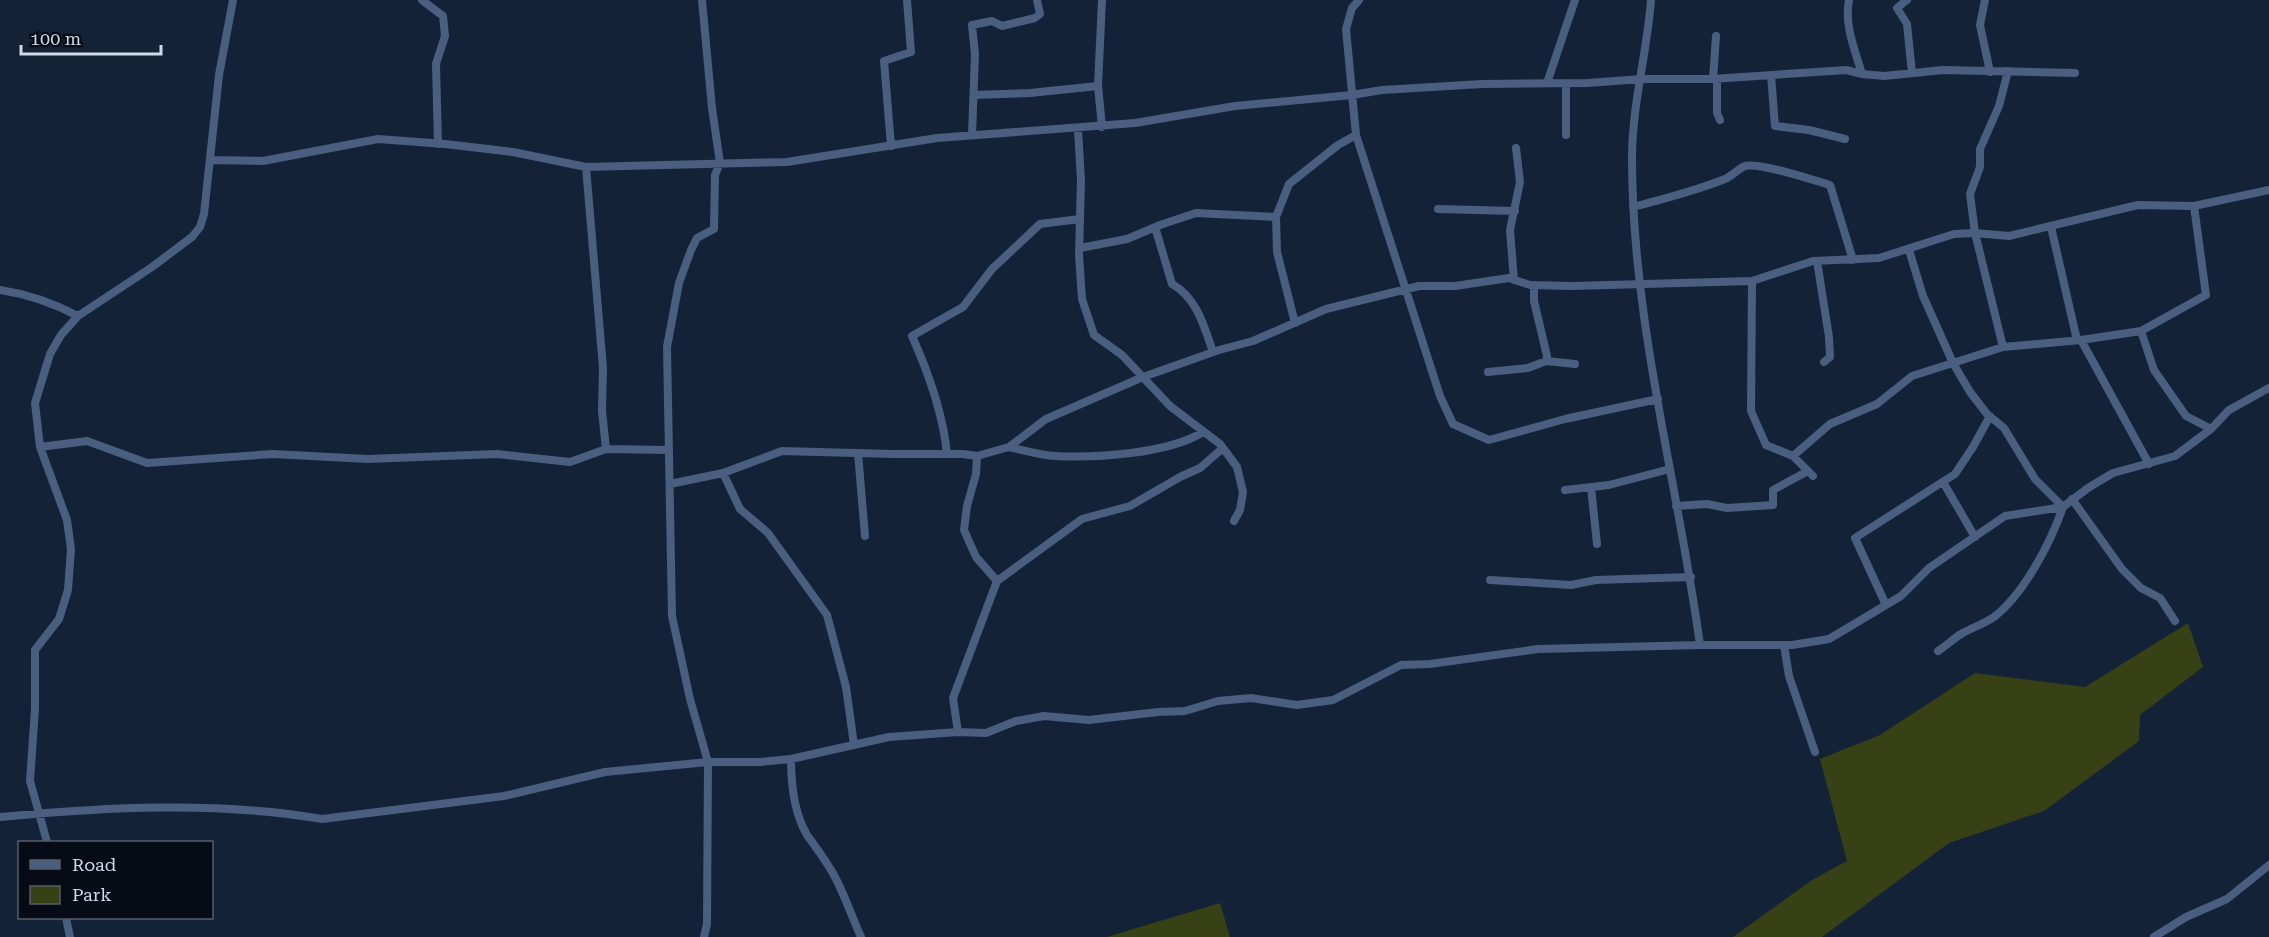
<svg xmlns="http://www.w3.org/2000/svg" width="2269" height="937" viewBox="0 0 2269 937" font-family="'Roboto Serif',serif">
<rect width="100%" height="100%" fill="#142238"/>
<path fill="#384015" d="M2188 623 2203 667 2140 715 2139 741 2044 811 1949 843 1822 937H1733L1812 880 1847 861 1820 759 1880 735 1975 673 2085 687Z
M1220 903 1230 937H1107Z"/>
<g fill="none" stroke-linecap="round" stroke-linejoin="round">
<path stroke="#4a5e80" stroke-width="8" d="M422 0 443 16 445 36 436 64 438 144
M702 0 712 108 720 163 715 175 714 229 697 238 691 250 679 283 667 347 672 616 690 699 708 762 707 924 704 937
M1359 0 1352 8 1346 29 1356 135 1440 396 1453 424 1489 440 1565 419 1658 399
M1651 0C1647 53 1632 105 1632 158 1632 323 1678 483 1700 645
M1849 0C1844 25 1855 50 1862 74
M1907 0 1897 8 1907 24 1912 73
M1985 0 1980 25 1990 72
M1771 75 1775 126 1809 130 1845 139
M1713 79 1716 36
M1717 79V113L1720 120
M1547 83 1575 0
M974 95 1030 93 1098 86
M1102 127 1098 86 1102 0
M1078 129 1081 180 1079 255 1082 299 1094 335 1122 355 1170 406 1220 444 1237 467 1243 492 1240 510 1234 521
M972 135 975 54 972 25 992 21 1002 26 1035 18 1040 14 1037 0
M1566 135V83
M891 146 884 61 911 52 907 0
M210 160 263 161 378 139 445 144 513 152 586 167 787 162 937 138 1135 123 1235 106 1352 95 1382 90 1482 84 1587 83 1642 79H1712L1846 70 1862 74 1884 76 1943 70 2075 73
M586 167 603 368 602 411 606 449
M1633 207C1664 199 1695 191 1725 179 1732 176 1738 169 1745 166 1759 162 1813 180 1830 185L1853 260
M1438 209 1515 211
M1155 227 1172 284C1197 298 1204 326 1213 352
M2051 227 2077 340
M1080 248 1127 239 1160 225 1196 213 1276 217
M1909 250 1923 296 1953 363 1970 392 1987 414 2004 428 2035 479 2063 507
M1817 261 1829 337 1830 357 1824 362
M1514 280 1510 230 1520 182 1516 148
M1752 281 1751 411 1766 445 1793 456 1830 424 1877 404 1912 376 2003 347 2081 340 2141 331 2206 295 2194 206
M0 290C27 294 53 303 78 316
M1295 323 1277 252 1276 217 1289 184 1338 145 1356 135
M2141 331 2154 370 2186 416 2211 429
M2081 340 2149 464
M2003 347 1975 233 1970 194 1980 167V149L1999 106 2008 71
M1546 361 1575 364
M1488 372 1528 368 1546 361 1547 356 1534 301V285
M40 447 87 441 147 463 273 454 368 459 497 454 570 462 606 449 668 450
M1009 447C1024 450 1039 455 1055 456 1095 458 1168 454 1203 432
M858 453 865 536
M947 454C943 413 929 374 912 336L963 307 992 269 1040 224 1080 219
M977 456 976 474 967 506 964 530 976 557 997 581
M1793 456 1813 476
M723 473 740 509 768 533 827 615 846 687 854 745
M1943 482 1975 537
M670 484 723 473 782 451 893 454H963L977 456 1009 447 1046 419 1143 377 1219 350 1253 341 1326 309 1419 286H1455L1509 278 1530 285 1572 286 1752 281 1813 261 1879 258 1954 234 1975 233 2009 236 2138 205 2194 206 2269 190
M1591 487 1597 544
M1565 490 1609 485 1670 469
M2072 499 2122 569 2141 588 2160 598 2175 621
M1676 506 1707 504 1727 508 1773 505V490L1808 471
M1490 580 1571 585 1596 580 1691 577
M1886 605 1855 538 1955 474 1973 447 1990 416
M1784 645 1789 676 1815 752
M1938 651C1946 646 1953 639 1961 634 1971 628 1984 624 1994 617 2024 594 2051 542 2063 507
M958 732 953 698 997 581 1082 519 1130 506 1180 477 1200 468 1223 448
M791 759C791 783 794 813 807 835 817 849 827 862 835 877 845 896 852 917 861 937
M0 817C106 807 216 801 322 819L504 796 605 772 708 762H760L791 759 889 737 958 732 986 733 1016 721 1044 716 1089 720 1158 712 1185 711 1218 701 1251 698 1297 705 1333 700 1401 665 1430 664 1538 649 1700 645H1792L1829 639 1901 596 1929 568 2005 516 2063 507 2088 488 2113 473 2175 456 2211 429 2229 410 2269 388
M47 842 30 781 35 709V650L59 619 68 590 71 549 67 520 40 447 35 403 50 354 61 335 78 316 152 267 192 237 200 227 204 214 219 75 233 0
M66 918 70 937
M2154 937 2186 917 2227 899 2269 865"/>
</g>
<rect x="18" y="841" width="195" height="78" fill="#060b15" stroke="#565d69" stroke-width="1.5"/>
<rect x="30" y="860" width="30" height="9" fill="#4a5e80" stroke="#565d69" stroke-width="1.5"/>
<text x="72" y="871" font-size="18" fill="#cfd9e8">Road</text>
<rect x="30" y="886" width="30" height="18" fill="#384015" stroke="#565d69" stroke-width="1.5"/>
<text x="72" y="901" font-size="18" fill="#cfd9e8">Park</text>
<path d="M21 45v9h140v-9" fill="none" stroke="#cfd9e8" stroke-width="3"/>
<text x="30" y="45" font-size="18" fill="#cfd9e8" stroke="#060b15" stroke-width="4.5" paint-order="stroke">100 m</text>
</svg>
